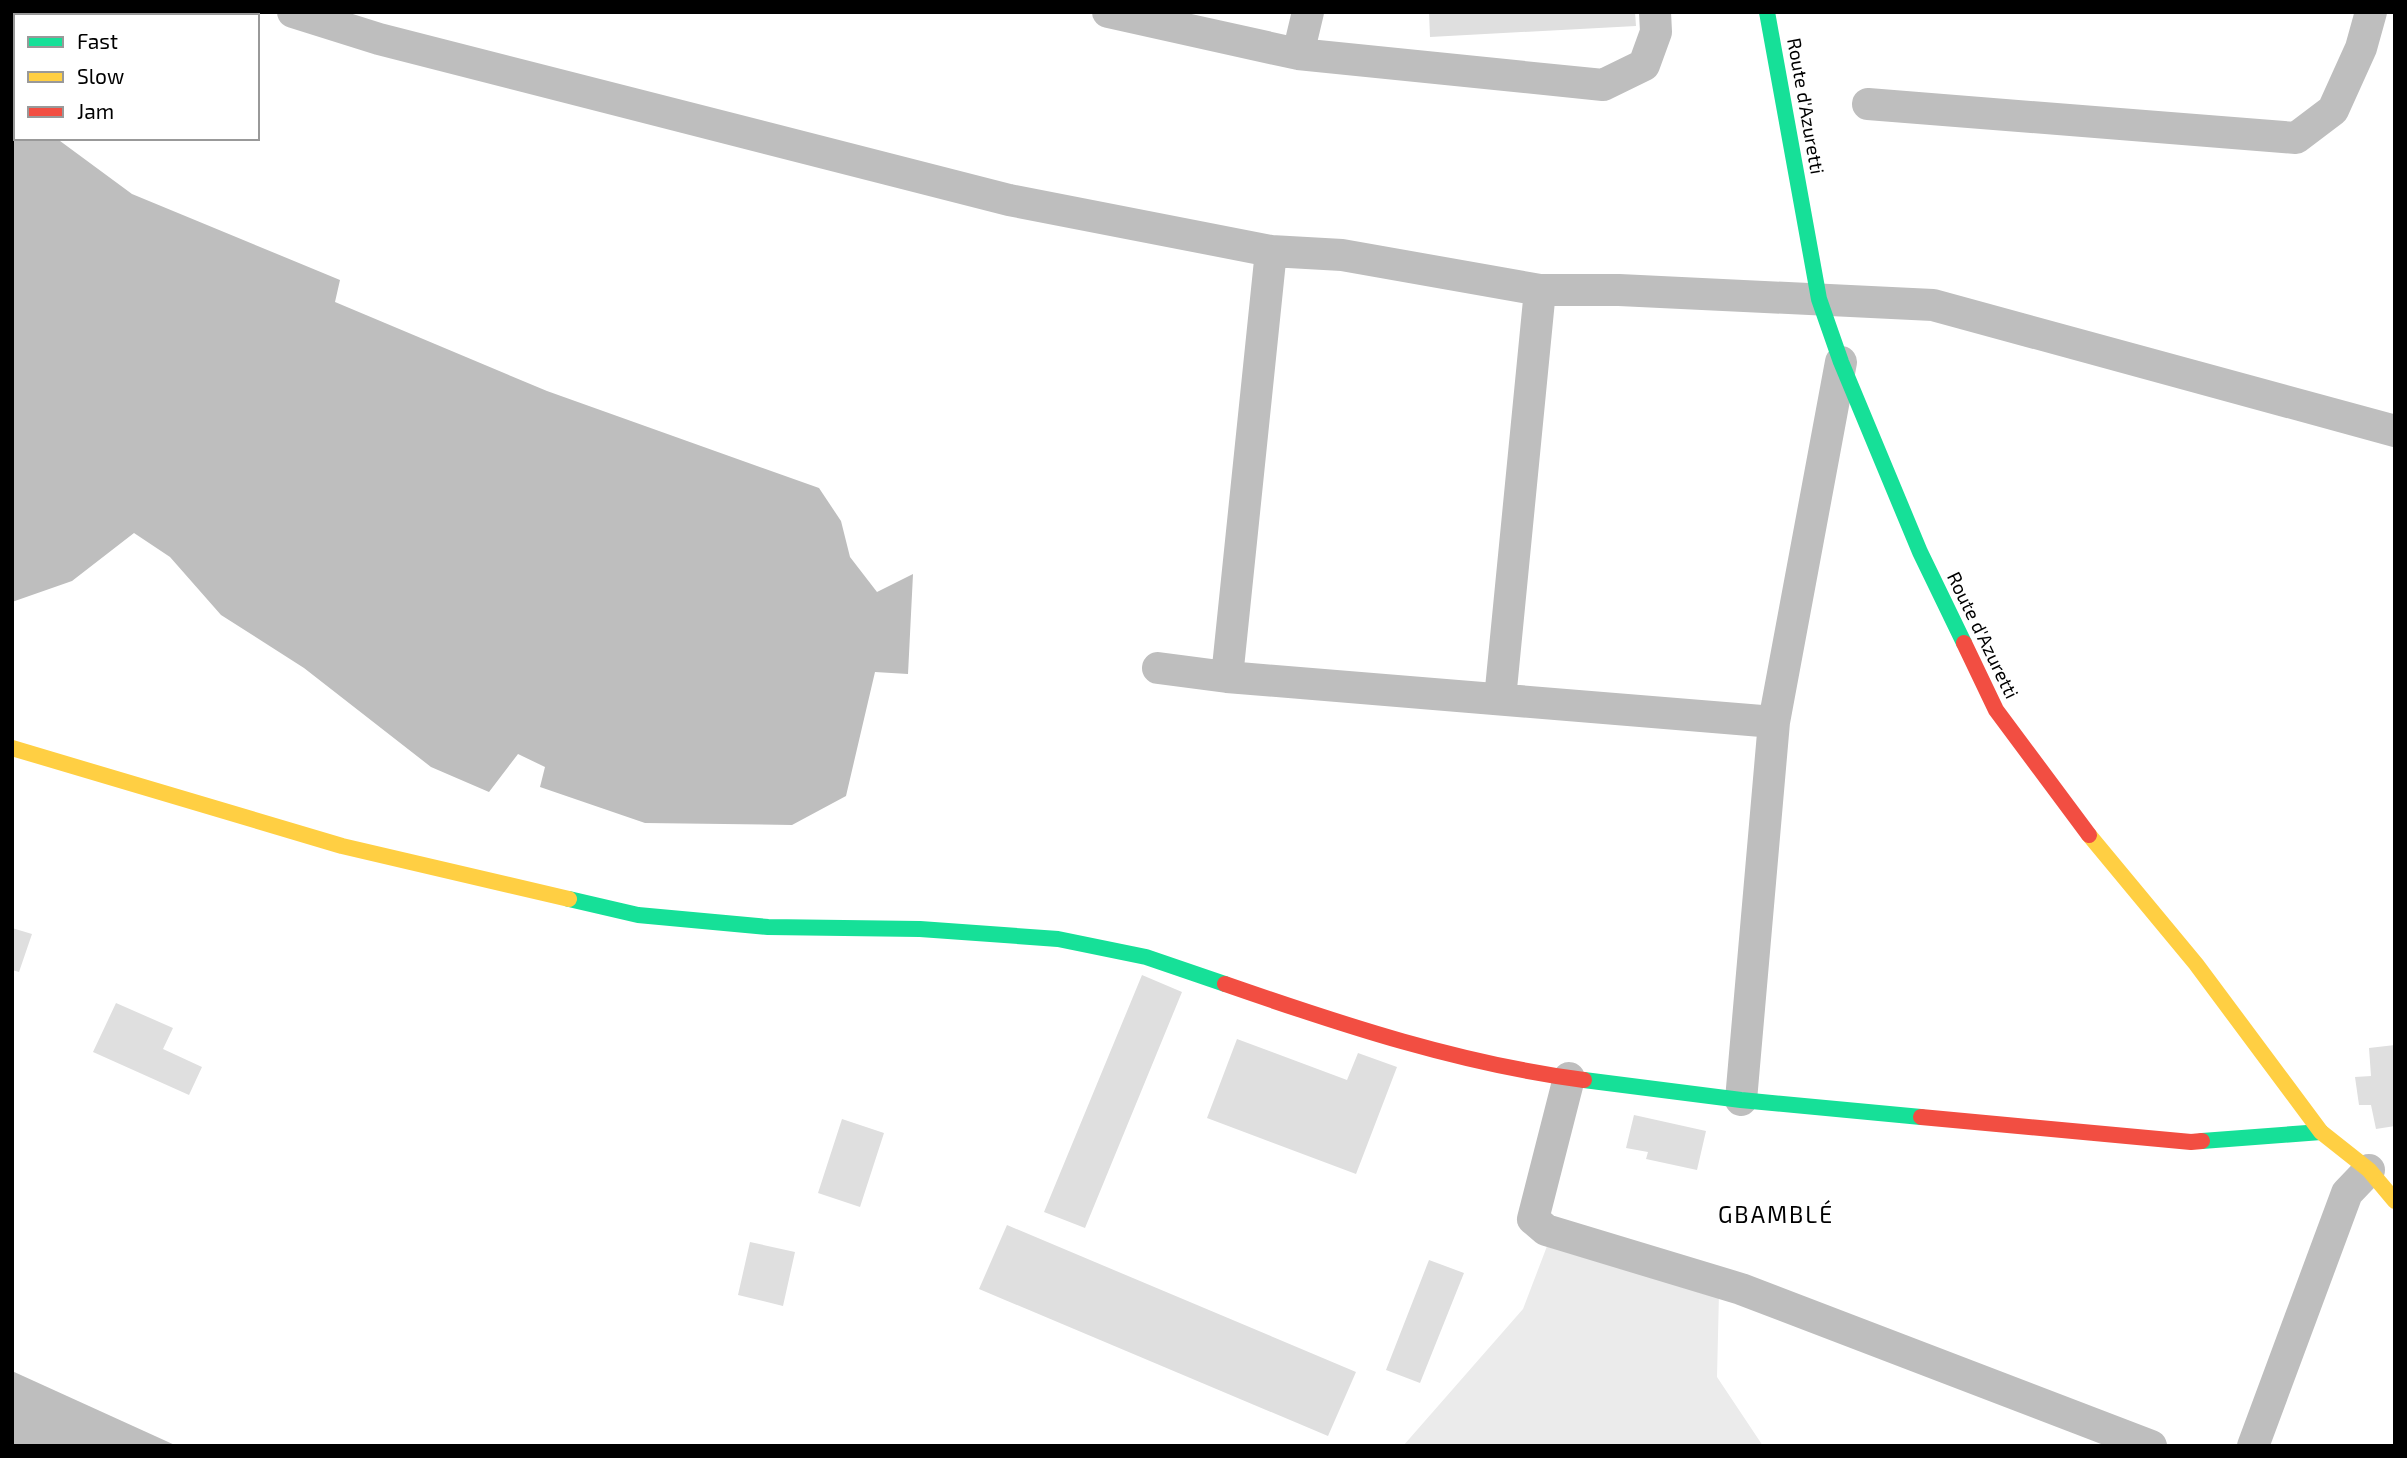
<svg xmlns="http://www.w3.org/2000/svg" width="2407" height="1458" viewBox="0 0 2407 1458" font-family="'Exo 2',sans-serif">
<rect width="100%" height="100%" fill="#fff"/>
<path fill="#ebebeb" d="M1549 1241 1719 1293 1717 1377 1763 1446H1403L1523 1309Z"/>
<path fill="#bebebe" d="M12 118 16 119V138H56L132 194 340 280 335 302 547 391 819 488 841 521 850 557 877 592 913 574 908 674 875 672 846 796 792 825 645 823 540 787 545 767 518 754 489 792 431 767 304 668 221 615 170 557 134 533 72 581 12 602Z
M12 1371 177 1446H12Z"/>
<path fill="#dfdfdf" d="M1429 12H1635L1636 26 1430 37Z
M12 928 32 934 19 972 12 970Z
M1142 975 1182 992 1085 1228 1044 1212Z
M116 1003 173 1028 163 1049 202 1067 189 1095 93 1052Z
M1237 1039 1347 1080 1358 1053 1397 1067 1356 1174 1207 1118Z
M2395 1045V1126L2376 1129 2371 1105H2359L2355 1077 2371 1076 2369 1048Z
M1634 1115 1706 1131 1697 1170 1646 1159 1648 1152 1626 1148Z
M842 1119 884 1133 860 1207 818 1193Z
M1007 1225 1356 1372 1328 1436 979 1289Z
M750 1242 795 1252 783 1306 738 1295Z
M1429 1260 1464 1273 1420 1383 1386 1370Z"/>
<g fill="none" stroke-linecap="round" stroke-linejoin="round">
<path stroke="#bebebe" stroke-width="32" d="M293 12 379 39 1009 200 1271 251 1342 255 1540 290H1619L1933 305 2395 431
M1108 12 1298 54 1603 85 1644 65 1656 32 1655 12
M1298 54 1308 12
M1868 104 2296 138 2333 110 2361 48 2371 12
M1158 668 1227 677 1774 722 1741 1100
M1227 677 1271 251
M1500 699 1540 290
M1774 722 1841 362
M1569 1078 1533 1219 1546 1230 1741 1289 2151 1446
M2253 1446 2347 1193 2369 1170"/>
<path stroke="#16e098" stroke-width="16" d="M1767 12 1819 299 1841 362 1920 552 1964 643
M569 899 638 915 768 927 920 929 1058 939 1146 957 1225 984
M1584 1080 1741 1100 1921 1117
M2202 1141 2321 1132"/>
<path stroke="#ffcf43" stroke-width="16" d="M12 748 342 846 569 899
M2089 835 2196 964 2321 1132 2369 1170 2395 1201"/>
<path stroke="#f24e42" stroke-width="16" d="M1964 643 1996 710 2089 835
M1225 984C1343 1025 1461 1064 1584 1080
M1921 1117 2191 1142 2202 1141"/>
</g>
<g text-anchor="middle" stroke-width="5" stroke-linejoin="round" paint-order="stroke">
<g font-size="19" fill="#000" stroke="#fff">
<text transform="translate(1806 106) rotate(80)" y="7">Route d'Azuretti</text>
<text transform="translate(1983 635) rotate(64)" y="7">Route d'Azuretti</text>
</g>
<g font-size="23" letter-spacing="2" fill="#000" stroke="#fff">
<text x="1776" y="1223">GBAMBLÉ</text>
</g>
</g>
<rect width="2407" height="1458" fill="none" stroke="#000000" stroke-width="28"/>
<rect x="14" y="14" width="245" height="126" fill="#ffffff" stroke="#999999" stroke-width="2"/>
<rect x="28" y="37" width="35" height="10" fill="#16e098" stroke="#999999" stroke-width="2"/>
<text x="77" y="49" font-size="21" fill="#000000">Fast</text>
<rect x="28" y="72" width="35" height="10" fill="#ffcf43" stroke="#999999" stroke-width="2"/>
<text x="77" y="84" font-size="21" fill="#000000">Slow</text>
<rect x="28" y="107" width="35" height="10" fill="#f24e42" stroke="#999999" stroke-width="2"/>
<text x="77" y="119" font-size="21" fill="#000000">Jam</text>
</svg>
